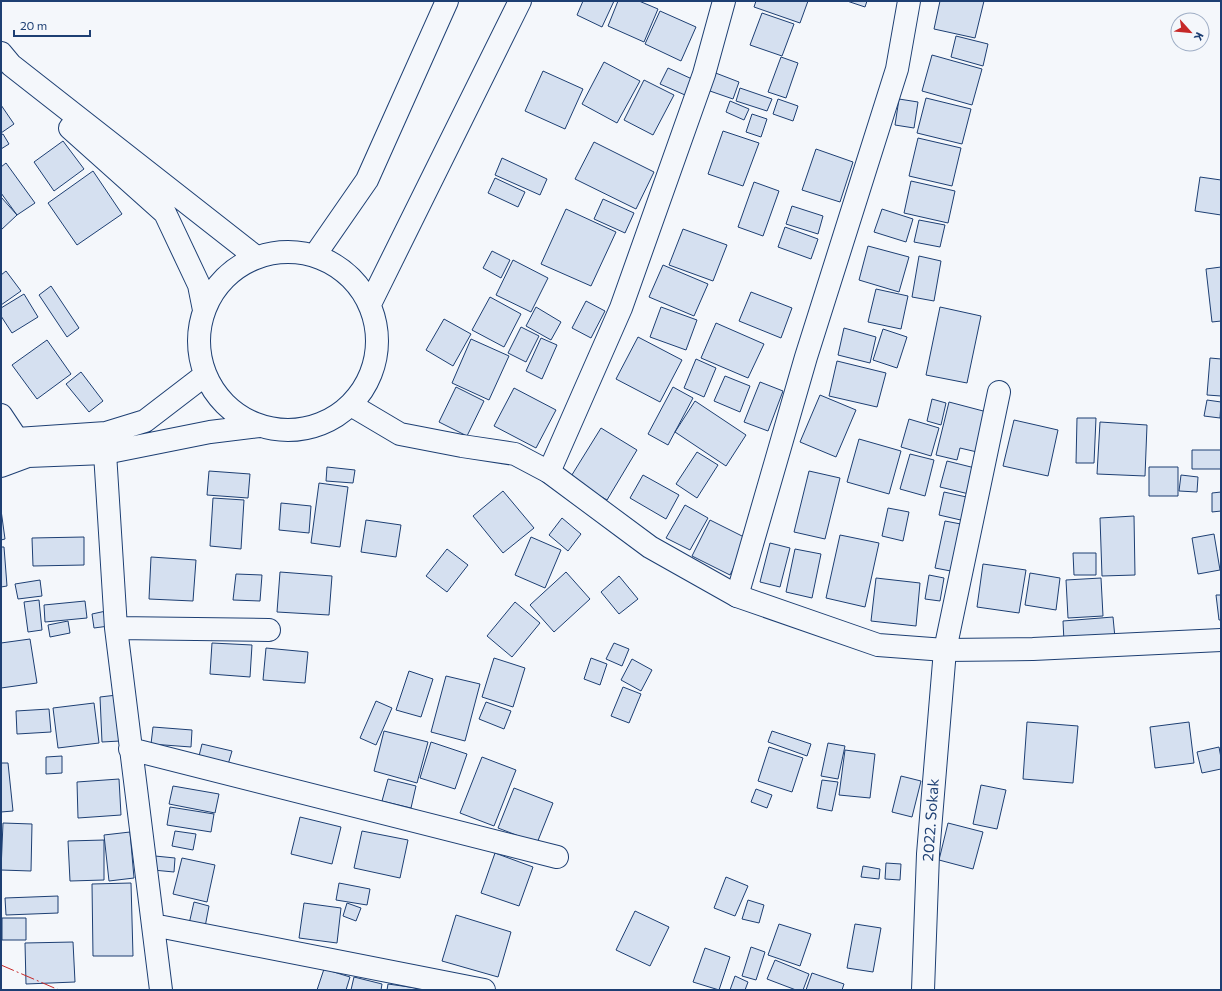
<svg xmlns="http://www.w3.org/2000/svg" width="1222" height="991" viewBox="0 0 1222 991" font-family="Commissioner,sans-serif">
<rect width="100%" height="100%" fill="#f4f7fb"/>
<path fill="#d5e0f0" stroke="#1d3f73" d="M583 1H614L602 27 577 15Z
M618 1H639L658 9 644 42 608 26Z
M756 1H808L800 23 754 7Z
M847 1H867L865 7Z
M940 1H984L975 38 934 29Z
M660 11 696 27 681 61 645 44Z
M762 13 794 24 782 56 750 45Z
M956 36 988 44 983 66 951 57Z
M932 55 982 69 972 105 922 91Z
M781 57 798 63 786 98 768 92Z
M604 62 640 81 617 123 582 104Z
M668 68 692 79 685 95 660 84Z
M543 71 583 89 565 129 525 111Z
M713 72 739 82 733 99 707 90Z
M644 80 674 95 653 135 624 120Z
M740 88 772 99 767 111 736 101Z
M926 98 971 109 962 144 917 133Z
M778 99 798 106 793 121 773 114Z
M899 99 918 102 914 128 895 125Z
M730 101 749 109 744 120 726 112Z
M1 105 14 124 1 133Z
M752 114 767 119 761 137 746 132Z
M723 131 759 143 743 186 708 174Z
M3 134 9 144 1 149V135Z
M918 138 961 148 952 186 909 176Z
M63 141 84 169 54 191 34 162Z
M594 142 654 172 636 209 575 179Z
M816 149 853 162 840 202 802 190Z
M502 158 547 179 540 195 495 175Z
M6 163 35 203 17 215 1 193V167Z
M93 171 122 214 77 245 48 203Z
M1200 177 1221 180V215L1195 211Z
M495 178 525 192 518 207 488 193Z
M911 181 955 191 948 223 904 213Z
M754 182 779 191 763 236 738 227Z
M1 197 17 215 1 230Z
M603 199 634 213 625 233 594 219Z
M792 206 823 216 818 234 786 224Z
M566 209 616 232 591 286 541 264Z
M882 209 913 219 906 242 874 232Z
M919 220 945 225 940 247 914 242Z
M785 227 818 239 811 259 778 247Z
M683 229 727 245 713 281 669 265Z
M868 246 909 257 899 292 859 280Z
M492 251 510 260 501 278 483 268Z
M919 256 941 261 934 301 912 297Z
M513 260 548 278 531 312 496 295Z
M663 265 708 284 694 316 649 297Z
M1221 267V321L1212 322 1206 269Z
M6 271 21 291 1 305V275Z
M51 286 79 328 67 337 39 295Z
M876 289 908 296 901 329 868 322Z
M751 292 792 308 781 338 739 321Z
M24 294 38 317 12 333 1 316V308Z
M490 297 521 314 504 347 472 330Z
M586 301 605 311 591 338 572 328Z
M536 307 561 322 551 340 526 326Z
M661 307 697 320 686 350 650 337Z
M940 307 981 316 967 383 926 375Z
M444 319 471 334 453 366 426 350Z
M716 323 764 344 748 378 701 358Z
M521 327 539 336 526 362 508 353Z
M844 328 876 337 870 363 838 355Z
M883 329 907 337 897 368 873 360Z
M638 337 682 360 660 402 616 379Z
M541 338 557 345 542 379 526 371Z
M471 339 509 356 489 400 452 383Z
M47 340 71 374 37 399 12 365Z
M1210 358 1221 359V396L1207 395Z
M696 359 716 368 704 397 684 388Z
M837 361 886 373 877 407 829 396Z
M81 372 103 401 89 412 66 384Z
M725 376 750 386 740 412 714 401Z
M760 382 783 391 768 431 744 422Z
M456 387 484 401 467 436 439 422Z
M673 387 693 398 668 445 648 434Z
M514 388 556 410 536 448 494 426Z
M820 395 856 410 836 457 800 442Z
M932 399 946 403 941 425 927 421Z
M1207 400 1221 402 1220 418 1204 416Z
M695 401 746 435 726 466 675 432Z
M949 402 987 412 977 452 960 448 957 460 936 455Z
M1077 418H1096L1094 463H1076Z
M909 419 939 428 931 456 901 447Z
M1014 420 1058 430 1048 476 1003 466Z
M1100 422 1147 425 1145 476 1097 474Z
M601 428 637 450 607 500 570 478Z
M859 439 901 451 889 494 847 482Z
M1192 450H1221V469H1192Z
M697 452 718 465 697 498 676 484Z
M910 454 934 460 925 496 900 489Z
M947 461 975 468 969 494 940 487Z
M327 467 355 470 353 483 326 481Z
M1149 467H1178V496H1149Z
M209 471 250 474 248 498 207 495Z
M809 471 840 478 825 539 794 532Z
M643 475 679 495 666 519 630 498Z
M1181 475 1198 477 1197 492 1179 491Z
M319 483 348 487 340 547 311 543Z
M503 491 534 528 503 553 473 516Z
M944 492 971 498 965 521 939 515Z
M1221 492V511L1212 512V493Z
M213 498 244 500 241 549 210 546Z
M281 503 311 506 309 533 279 530Z
M685 505 708 518 690 550 666 538Z
M888 508 909 512 903 541 882 536Z
M1 510 5 539 1 540Z
M1134 516 1135 575 1102 576 1100 518Z
M562 518 581 534 568 551 549 535Z
M366 520 401 525 396 557 361 552Z
M710 520 748 539 730 575 692 556Z
M945 521 966 525 956 572 935 568Z
M1214 534 1220 570 1198 574 1192 538Z
M840 535 879 543 865 607 826 598Z
M84 537V565L33 566 32 538Z
M531 537 561 550 545 588 515 575Z
M770 543 790 548 780 587 760 582Z
M1 547H4L7 586 1 587Z
M447 549 468 565 447 592 426 576Z
M795 549 821 554 812 598 786 592Z
M1073 553H1096V575H1074Z
M151 557 196 560 193 601 149 599Z
M983 564 1026 570 1019 613 977 607Z
M280 572 332 576 329 615 277 612Z
M566 572 590 599 554 632 530 605Z
M1030 573 1060 578 1056 610 1025 605Z
M236 574 262 575 260 601 233 600Z
M929 575 944 578 940 601 925 599Z
M619 576 638 599 619 614 601 592Z
M876 578 920 583 916 626 871 621Z
M1101 578 1103 616 1068 618 1066 580Z
M40 580 42 596 18 599 15 584Z
M1216 595H1221V620H1219Z
M39 600 42 630 28 632 24 602Z
M85 601 87 618 45 622 44 605Z
M515 602 540 623 512 657 487 636Z
M106 611 109 626 94 628 92 614Z
M1113 617 1115 638 1064 642 1063 621Z
M68 621 70 633 50 637 48 625Z
M30 639 37 683 1 688V643Z
M212 643 252 645 250 677 210 674Z
M614 643 629 649 622 666 606 659Z
M266 648 308 652 305 683 263 680Z
M494 658 525 668 513 707 482 697Z
M591 658 607 664 600 685 584 679Z
M632 659 652 670 641 691 621 680Z
M409 671 433 679 421 717 396 710Z
M446 676 480 684 465 741 431 732Z
M623 687 641 694 629 723 611 716Z
M117 695 120 741 102 742 100 697Z
M376 701 392 708 376 745 360 738Z
M486 702 511 711 504 729 479 719Z
M94 703 99 743 58 748 53 708Z
M49 709 51 732 17 734 16 711Z
M1027 722 1078 726 1073 783 1023 779Z
M1189 722 1194 763 1155 768 1150 727Z
M153 727 192 730 191 747 151 744Z
M384 731 428 742 417 783 374 771Z
M772 731 811 744 807 756 768 742Z
M431 742 467 754 455 789 420 778Z
M828 743 845 746 838 779 821 776Z
M202 744 232 751 227 768 198 760Z
M769 747 803 758 792 792 758 781Z
M1219 747 1221 758V769L1202 773 1197 752Z
M845 750 875 754 870 798 839 795Z
M62 756V773L46 774V757Z
M482 757 516 770 494 826 460 813Z
M1 763H8L13 811 1 812Z
M901 776 921 781 912 817 892 812Z
M119 779 121 815 78 818 77 782Z
M388 779 416 786 411 808 382 801Z
M822 780 838 782 832 811 817 808Z
M981 785 1006 790 997 829 973 824Z
M173 786 219 794 215 813 169 804Z
M514 788 553 803 537 843 498 828Z
M756 789 772 795 767 808 751 802Z
M170 807 214 814 211 832 167 825Z
M300 817 341 827 332 864 291 854Z
M3 823 32 824 31 871 1 870Z
M948 823 983 832 973 869 939 860Z
M175 831 196 834 193 850 172 846Z
M362 831 408 840 400 878 354 868Z
M130 832 134 878 109 881 104 835Z
M104 840V880L70 881 68 841Z
M495 853 533 867 519 906 481 893Z
M155 856 175 858 174 872 153 870Z
M182 858 215 865 207 902 173 894Z
M886 863 901 864 900 880 885 879Z
M863 866 880 869 879 879 861 877Z
M726 877 748 886 735 916 714 908Z
M131 883 133 956H93L92 884Z
M339 883 370 889 367 905 336 900Z
M58 896V913L6 915 5 898Z
M748 900 764 905 759 923 742 919Z
M194 902 209 906 205 927 189 924Z
M304 903 341 908 337 943 299 938Z
M347 903 361 908 356 921 343 916Z
M635 911 669 927 650 966 616 950Z
M456 915 511 932 498 977 442 961Z
M2 918H26V940H2Z
M779 924 811 934 800 966 768 955Z
M855 924 881 928 873 972 847 968Z
M73 942 75 982 26 984 25 943Z
M751 947 765 952 756 980 742 976Z
M705 948 730 957 719 990 693 982Z
M775 960 809 974 803 990H796L767 979Z
M324 969 350 977 346 990H317Z
M812 973 844 984 842 990H806Z
M735 976 748 982 745 990H730Z
M354 977 382 984 381 990H351Z
M388 984 416 988V990H387Z"/>
<g fill="none" stroke-linecap="round" stroke-linejoin="round">
<g stroke="#1d3f73" stroke-width="24">
<path id="minor" d="M1 415 27 454
M105 453 116 628 161 990
M549 472 621 308 704 74 724 1
M737 596 806 357 897 69 909 1
M116 628 269 630
M130 749 557 857
M153 925 484 990
M923 990 928 854 945 650 999 392"/>
</g>
<g stroke="#1d3f73" stroke-width="24">
<path id="major" d="M351 405 400 434 462 446 515 454 549 472 650 547 737 596 878 645 945 650 1033 649 1221 640"/>
</g>
<g stroke="#1d3f73" stroke-width="24">
<path id="highway" d="M1 53 11 65 256 257
M70 128 165 213 199 285 204 310
M199 341a89 89 0 1 1 178 0a89 89 0 1 1-178 0Z
M315 255 367 180 447 1
M370 304 520 1
M1 444 17 439 106 433 145 421 205 375
M1 466 28 456 105 453 210 432 259 426"/>
</g>
<use href="#minor" stroke="#f4f7fb" stroke-width="22"/>
<use href="#major" stroke="#f4f7fb" stroke-width="22"/>
<use href="#highway" stroke="#f4f7fb" stroke-width="22"/>
<path stroke="#c62828" stroke-width="1" stroke-dasharray="14 3 2 3" stroke-linecap="butt" d="M1 965 59 990"/>
</g>
<g text-anchor="middle" stroke-width="3" stroke-linejoin="round" paint-order="stroke">
<g font-size="15" fill="#1d3f73" stroke="#f4f7fb">
<text transform="translate(931 820) rotate(-86)" y="5">2022. Sokak</text>
</g>
</g>
<rect width="1222" height="991" fill="none" stroke="#1d3f73" stroke-width="4"/>
<g transform="translate(1190 32) rotate(117)"><circle r="19" fill="#f4f7fb" stroke="#9eadc5"/>
<path d="M0-3L7 15L0 10L-7 15Z" fill="#c62828"/>
<text y="-6" font-size="11" font-weight="bold" text-anchor="middle" fill="#1d3f73">K</text>
</g>
<path d="M14 30v6h76v-6" fill="none" stroke="#1d3f73" stroke-width="2"/>
<text x="20" y="30" font-size="12" fill="#1d3f73" stroke="#f4f7fb" stroke-width="3" paint-order="stroke">20 m</text>
</svg>
